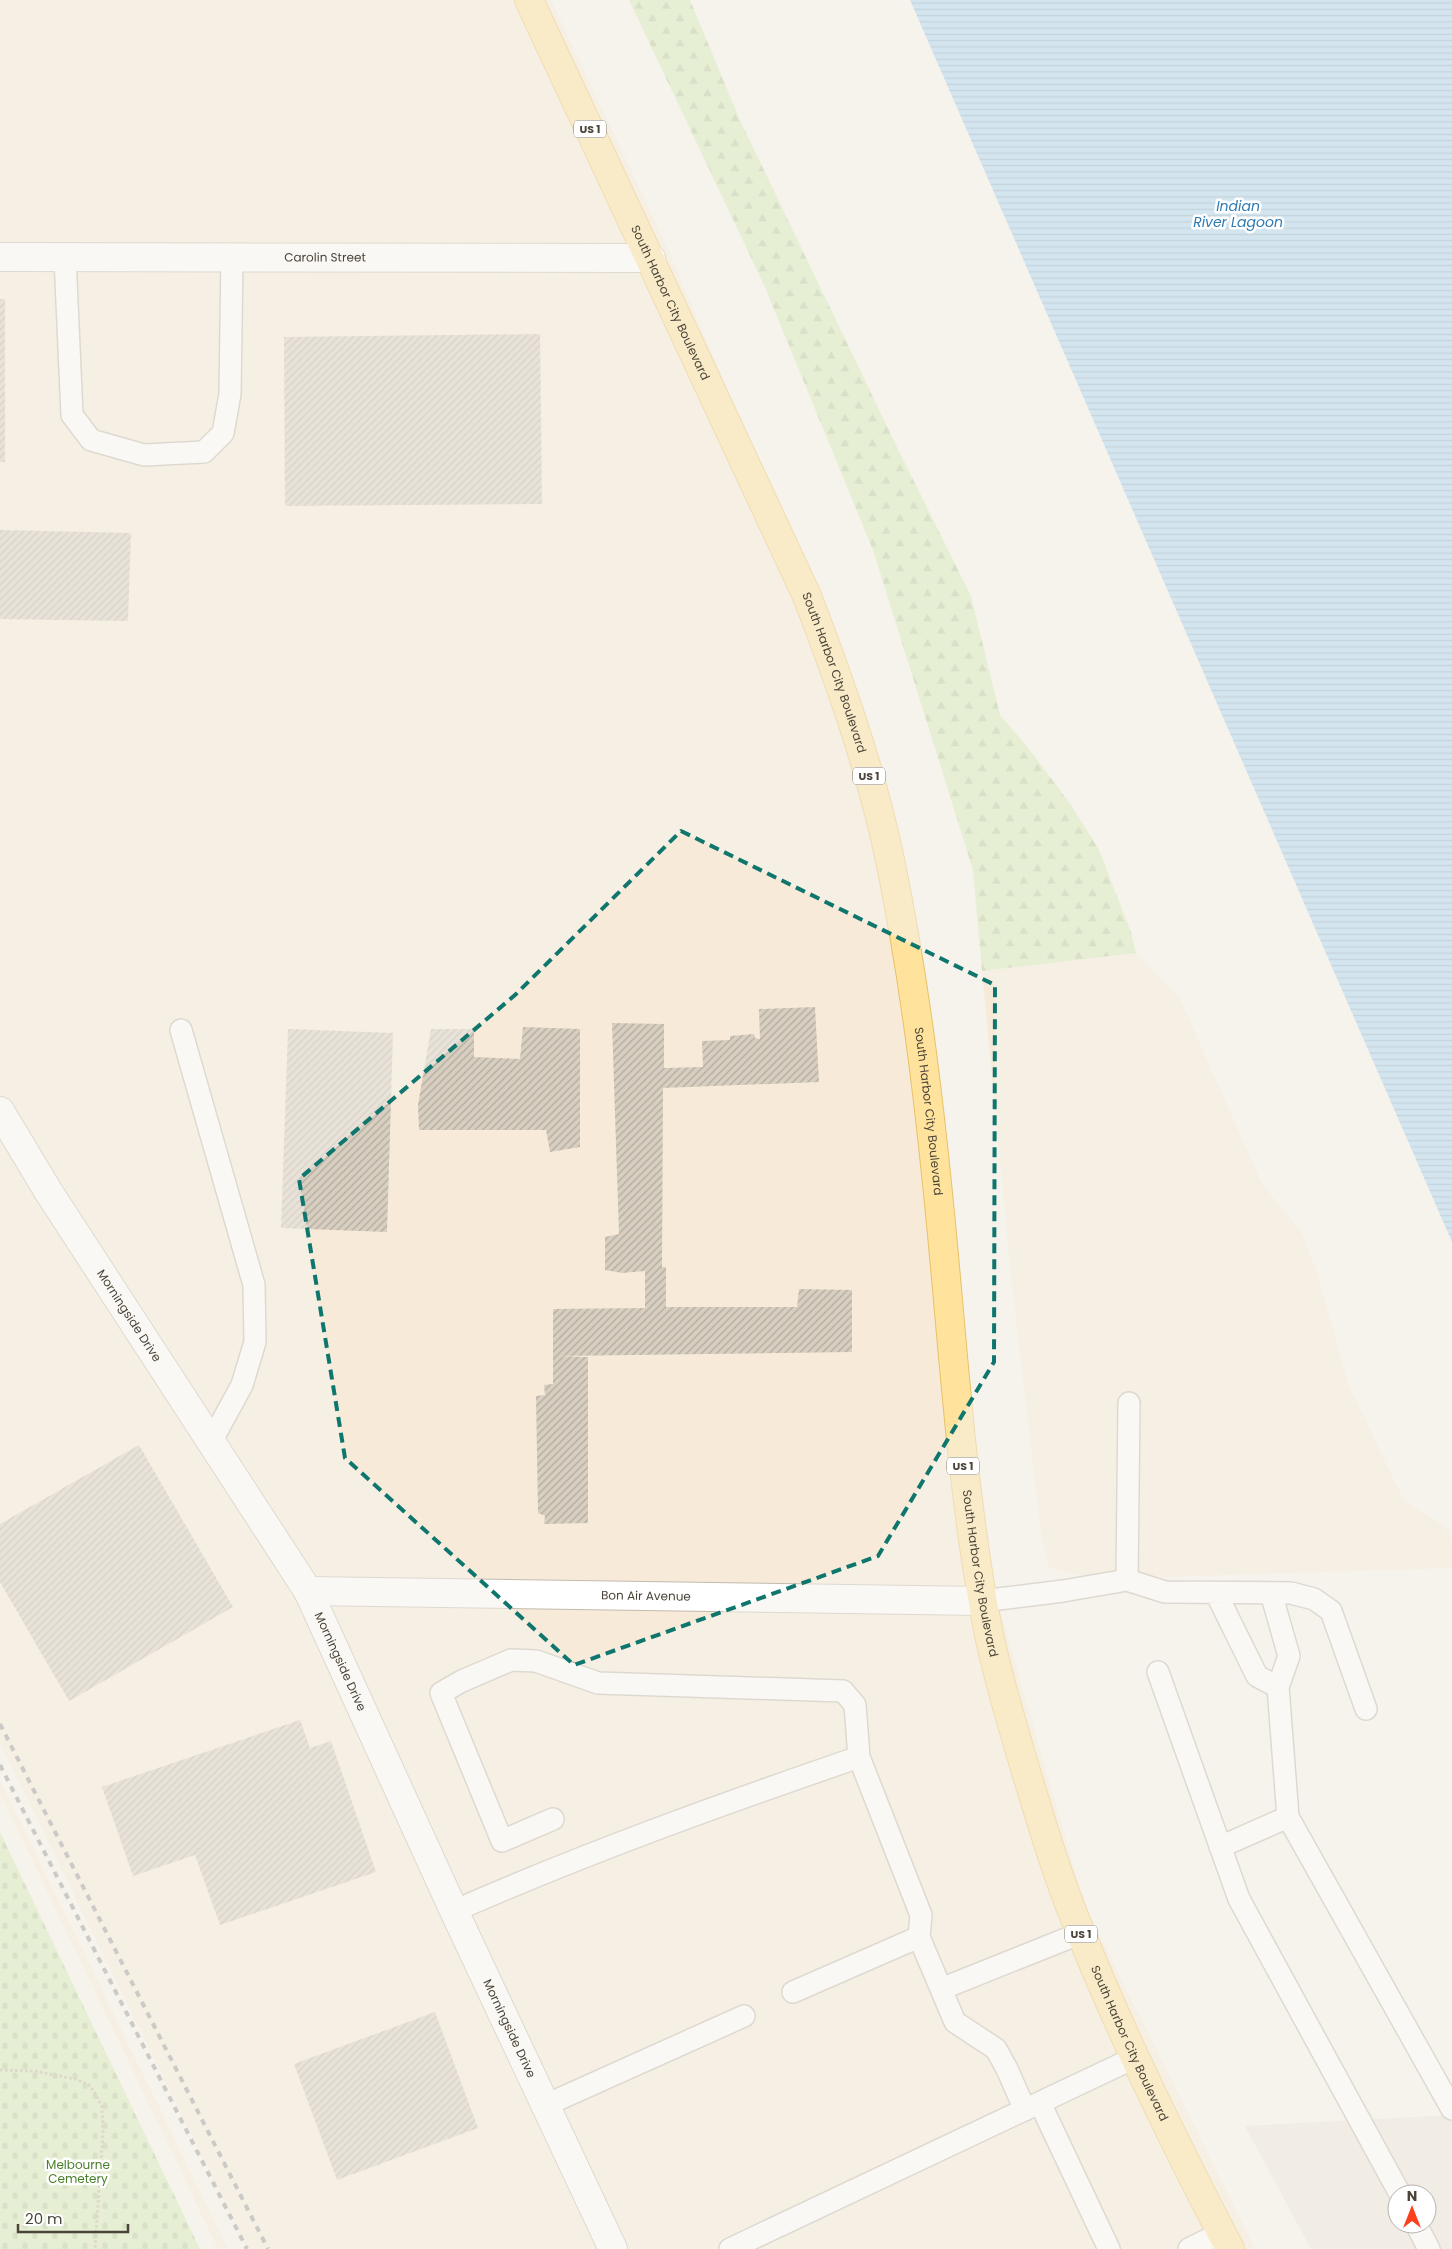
<svg xmlns="http://www.w3.org/2000/svg" width="1452" height="2249" viewBox="0 0 1452 2249" font-family="Poppins,sans-serif">
<defs>
<pattern id="forest-firs" width="22" height="20" patternUnits="userSpaceOnUse" patternTransform="scale(1.25)"><rect width="22" height="20" fill="#d2eab5"/><path d="M5 1l3.5 6h-7zM16 11l3.5 6h-7z" fill="#b6ca9c"/></pattern>
<pattern id="cemetery-stones" width="16" height="16" patternUnits="userSpaceOnUse" patternTransform="scale(1.25)"><rect width="16" height="16" fill="#d2eab5"/><path d="M2 7V4a2 2 0 0 1 4 0v3zM10 15v-3a2 2 0 0 1 4 0v3z" fill="#b6ca9c"/></pattern>
<pattern id="water-rules" width="6" height="5" patternUnits="userSpaceOnUse" patternTransform="scale(1.25)"><rect width="6" height="5" fill="#a9d4f2"/><path d="M0 2.5h6" fill="none" stroke="#8caec5"/></pattern>
<pattern id="building-hatch" width="6" height="6" patternUnits="userSpaceOnUse" patternTransform="scale(1.25)"><rect width="6" height="6" fill="#d8cfc1"/><path d="M-1 1l2-2M0 6l6-6M5 7l2-2" fill="none" stroke="#b1aa9e"/></pattern>
</defs>
<rect width="100%" height="100%" fill="#f6f3ec"/>
<path fill="#eae5da" fill-rule="evenodd" d="M1452 2115V2249H1311L1245 2126ZM1397 2194H1427V2224H1397Z"/>
<path fill="#f7ead8" d="M0 0H551L663 238 859 697 919 932 960 1321 996 1596 1085 1906 1255 2249H247L0 1743Z
M1136 953 1179 997 1262 1184 1301 1232 1317 1272 1348 1384 1404 1501 1449 1529 1452 1546V1568L1095 1579 1048 1567 1041 1533 1011 1276 982 971Z
M0 1780 228 2249H218L0 1793Z"/>
<path fill="url(#forest-firs)" d="M629 0H690L739 118 896 445 971 596 1000 715 1029 749 1071 805 1099 850 1131 932 1136 953 982 971 973 870 873 550 764 285Z"/>
<path fill="url(#cemetery-stones)" d="M0 1832 200 2249H0Z"/>
<path fill="url(#water-rules)" d="M910 0H1452V1242Z"/>
<path fill="url(#building-hatch)" d="M0 299H5V462H0Z
M540 334 542 504 285 506 284 337Z
M0 530 131 533 128 621 0 619Z
M815 1007 819 1082 663 1088 662 1267H666V1307H797L799 1289 852 1290V1352L556 1356 588 1357V1523L544 1524 545 1516 538 1513 536 1396 545 1395 544 1385 553 1384V1309L645 1308V1271L622 1273 605 1270V1237L619 1234 612 1023 664 1024V1068L703 1067 702 1041 730 1040V1036L754 1034 755 1038 760 1039 759 1009Z
M523 1027 580 1029V1147L550 1152 546 1130H419L418 1105 431 1029H474V1057L520 1059Z
M288 1029 393 1033 387 1232 281 1228Z
M139 1445 233 1607 69 1701 0 1582V1524Z
M300 1720 310 1748 331 1741 376 1872 220 1925 195 1855 133 1876 102 1787Z
M435 2012 478 2128 337 2180 294 2064Z"/>
<g fill="none" stroke-linecap="round" stroke-linejoin="round">
<g stroke="#c2bbae" stroke-width="24">
<path id="service" d="M65 257 72 415 91 440 144 455 204 452 223 433 230 394 232 257
M181 1030 254 1285 255 1342 242 1385 211 1442
M1127 1580 1129 1403
M1216 1593 1257 1676 1278 1687
M1271 1593 1289 1656 1278 1687 1288 1817 1452 2109
M982 1601 1063 1591 1127 1580 1165 1592 1291 1593 1314 1599 1331 1611 1366 1709
M1158 1672 1239 1899 1400 2194
M553 1819 502 1841 441 1693 462 1681 511 1660 536 1661 598 1683 843 1691 855 1705 859 1757
M1220 1847 1288 1817
M454 1911C586 1853 722 1804 859 1757L921 1915 919 1937
M941 1989 955 2022 996 2049 1007 2069 1025 2110
M793 1992 919 1937 941 1989 1081 1933
M1040 2103 1109 2249
M546 2105 744 2016
M1416 2224 1429 2249
M730 2249 1134 2058
M1189 2249 1221 2233"/>
</g>
<g stroke="#c2bbae" stroke-width="30">
<g id="minor">
<path id="s1" d="M0 257 651 258"/>
<path id="s2" d="M0 1111 48 1191 308 1591 454 1911 613 2249"/>
<path id="s3" d="M308 1591 982 1601"/>
</g>
</g>
<g stroke="#e6c16a" stroke-width="30">
<g id="primary">
<path id="s4" d="M529 0 807 596C840 682 871 769 890 860 916 986 931 1116 943 1245 954 1363 962 1480 982 1597 991 1654 1008 1710 1024 1765 1040 1817 1055 1870 1076 1921 1120 2033 1174 2142 1230 2249"/>
</g>
</g>
<path stroke="#c4b79f" stroke-width="3" stroke-dasharray="2.5 2.5" stroke-linecap="butt" d="M0 2070 34 2071 75 2079 89 2085 95 2093 102 2107 103 2131 95 2249"/>
<use href="#service" stroke="#fff" stroke-width="21"/>
<use href="#minor" stroke="#fff" stroke-width="28"/>
<use href="#primary" stroke="#ffe39c" stroke-width="28"/>
<path stroke="#9a9a9a" stroke-width="4" stroke-dasharray="6 6" stroke-linecap="butt" d="M0 1724 268 2249
M0 1765 247 2249"/>
</g>
<path d="M0 0H1452V2249H0ZM681 831 995 985 994 1362 878 1556 574 1665 345 1458 299 1179 515 995Z" fill="#f6f3ec" fill-opacity=".55" fill-rule="evenodd"/>
<path fill="none" stroke="#0f766e" stroke-width="4" stroke-dasharray="10 6" stroke-linejoin="round" d="M681 831 995 985 994 1362 878 1556 574 1665 345 1458 299 1179 515 995Z"/>
<g text-anchor="middle" stroke-width="5" stroke-linejoin="round" paint-order="stroke">
<g fill="#fff" stroke="#817c74" stroke-width="1">
<rect x="574" y="120.5" width="32" height="17" rx="4"/>
<rect x="853" y="767.5" width="32" height="17" rx="4"/>
<rect x="947" y="1457.5" width="32" height="17" rx="4"/>
<rect x="1065" y="1925.5" width="32" height="17" rx="4"/>
</g>
<g font-size="11" font-weight="bold" fill="#4b4439">
<text x="590" y="133">US 1</text>
<text x="869" y="780">US 1</text>
<text x="963" y="1470">US 1</text>
<text x="1081" y="1938">US 1</text>
</g>
<g font-size="12" fill="#4b4439" stroke="#fff">
<text dy="4" stroke="none"><textPath href="#s1" startOffset="325">Carolin Street</textPath></text>
<text dy="4" stroke="none"><textPath href="#s4" startOffset="334">South Harbor City Boulevard</textPath></text>
<text dy="4" stroke="none"><textPath href="#s4" startOffset="739">South Harbor City Boulevard</textPath></text>
<text dy="4" stroke="none"><textPath href="#s4" startOffset="1189">South Harbor City Boulevard</textPath></text>
<text dy="4" stroke="none"><textPath href="#s2" startOffset="242">Morningside Drive</textPath></text>
<text dy="4" stroke="none"><textPath href="#s4" startOffset="1654">South Harbor City Boulevard</textPath></text>
<text dy="4" stroke="none"><textPath href="#s3" startOffset="338">Bon Air Avenue</textPath></text>
<text dy="4" stroke="none"><textPath href="#s2" startOffset="648">Morningside Drive</textPath></text>
<text dy="4" stroke="none"><textPath href="#s2" startOffset="1052">Morningside Drive</textPath></text>
<text dy="4" stroke="none"><textPath href="#s4" startOffset="2149">South Harbor City Boulevard</textPath></text>
</g>
<g font-size="12" fill="#4a7f2a" stroke="#fff">
<text x="78" y="2169">Melbourne<tspan x="78" dy="14">Cemetery</tspan></text>
</g>
<g font-size="14" font-style="italic" fill="#2e7ab2" stroke="#fff">
<text x="1238" y="211">Indian<tspan x="1238" dy="16">River Lagoon</tspan></text>
</g>
</g>
<g transform="translate(1412 2209)"><circle r="24" fill="#ffffff" stroke="#b7b4b0"/>
<path d="M0-4L9 19L0 12L-9 19Z" fill="#fc3f1d"/>
<text y="-8" font-size="14" font-weight="bold" text-anchor="middle" fill="#4b4439">N</text>
</g>
<path d="M18 2224v8h110v-8" fill="none" stroke="#4b4439" stroke-width="2.5"/>
<text x="25" y="2224" font-size="15" fill="#4b4439" stroke="#ffffff" stroke-width="4" paint-order="stroke">20 m</text>
</svg>
